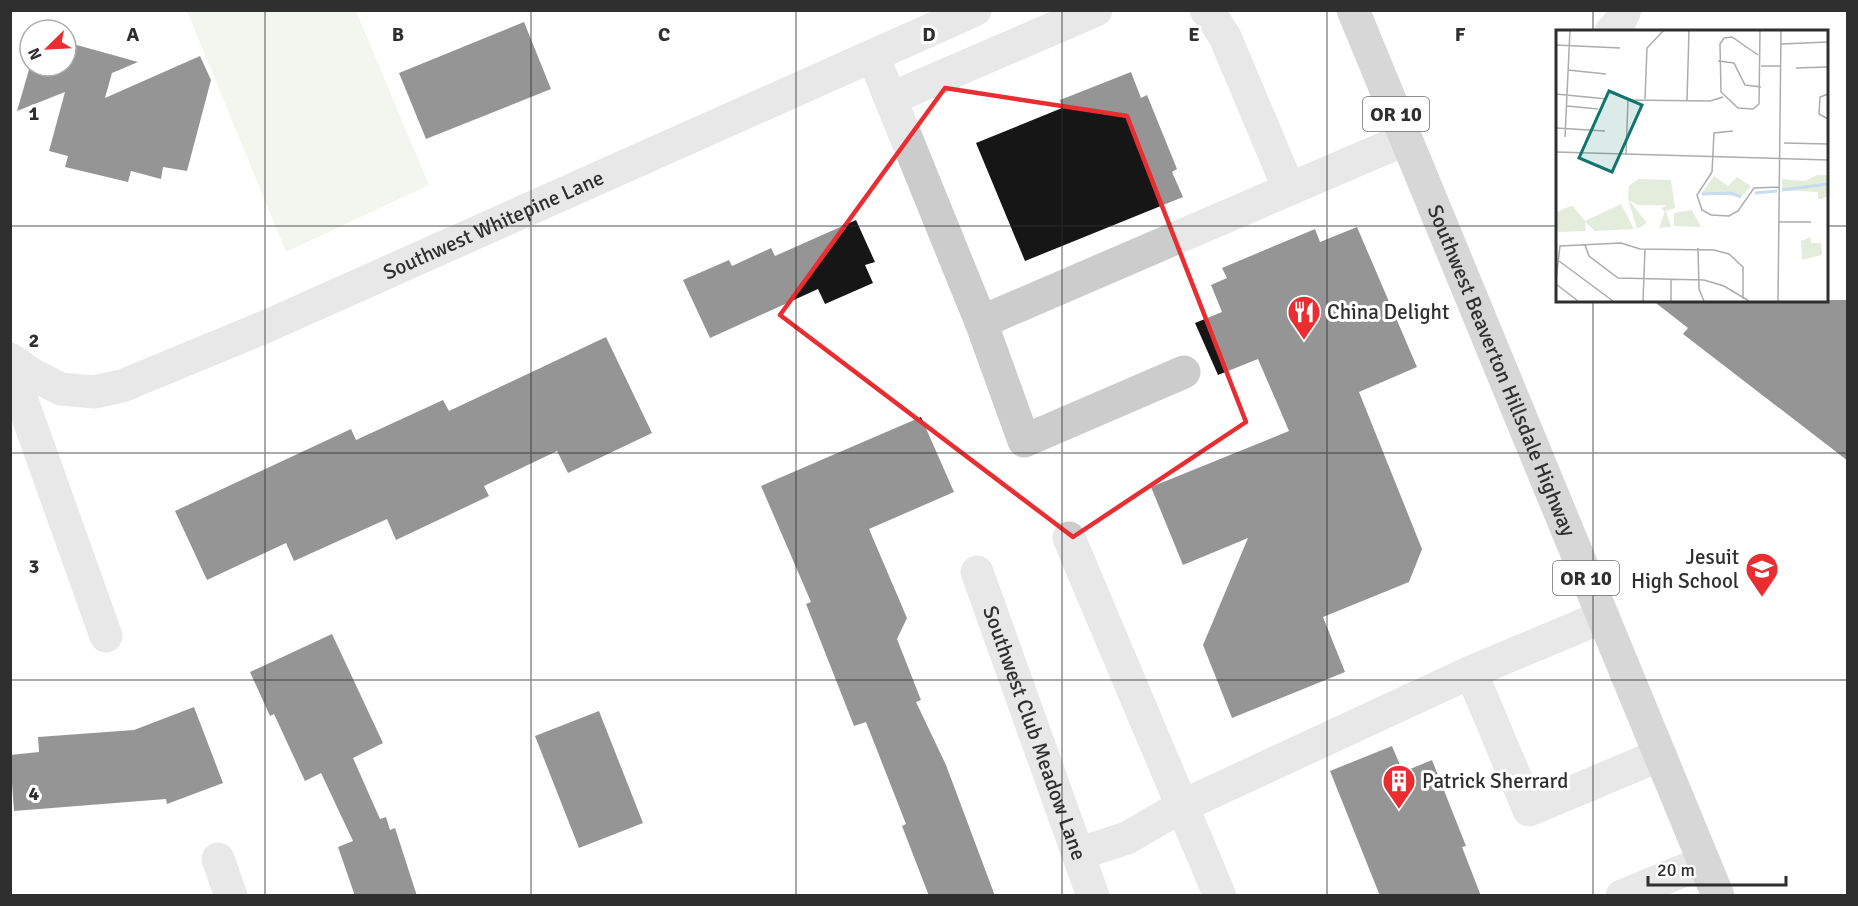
<svg xmlns="http://www.w3.org/2000/svg" width="1858" height="906" viewBox="0 0 1858 906" font-family="Signika,sans-serif">
<rect width="100%" height="100%" fill="#fff"/>
<path fill="#e4ecdc" d="M187 11H356L429 185 286 252Z"/>
<path fill="#161616" d="M524 22 551 89 426 139 399 73Z
M66 42 138 62 112 73 105 98 200 56 211 80 187 171 163 167 161 179 131 171 128 182 65 167 68 156 49 151 65 92 17 111 30 66H66Z
M1131 72 1141 98 1147 95 1177 169 1172 172 1183 197 1025 261 976 143 1062 108 1060 100Z
M856 220 875 262 865 265 873 283 825 304 818 289 710 338 683 280 729 260 732 266 771 248 775 256Z
M1357 227 1417 367 1359 392 1422 549 1409 582 1323 617 1345 672 1232 718 1203 645 1248 538 1183 565 1151 487 1289 431 1258 359 1218 375 1195 323 1222 312 1211 285 1227 278 1222 268 1315 229 1320 242Z
M1652 300H1848V461L1683 334 1688 328Z
M606 337 652 433 568 473 557 451 484 486 489 496 396 540 387 519 294 561 286 543 207 580 175 511 351 429 356 440 443 400 449 411Z
M921 417 954 492 869 529 907 618 897 639 921 700 916 702 946 765 995 896H929L902 826 906 824 866 722 854 726 806 604 811 602 761 486Z
M332 634 383 743 353 758 380 819 386 817 390 830 395 828 417 896H355L338 847 353 841 321 773 305 781 274 714 270 716 250 672Z
M194 707 223 783 167 804 166 799 14 811 10 755 39 752 38 737 134 730Z
M599 711 643 823 579 848 535 736Z
M1392 746 1403 772 1432 760 1466 846 1462 847 1481 896H1380L1330 771Z"/>
<g fill="none" stroke-linecap="round" stroke-linejoin="round">
<g stroke="#ccc" stroke-width="33">
<path d="M1206 10 1211 15 1225 37 1289 189"/>
<path d="M1611 32 1619 23 1625 10"/>
<path d="M873 56 981 322"/>
<path d="M892 98 1096 10"/>
<path id="s1" d="M10 359 33 375 61 389 94 392 122 386 267 326 975 10"/>
<path d="M10 367 106 636"/>
<path d="M1184 372 1024 441 981 322 1406 139"/>
<path d="M1069 538 1182 806 1127 838 1078 854"/>
<path id="s2" d="M977 572 1093 896"/>
<path d="M1471 672 1529 810 1660 755"/>
<path d="M218 859 231 896"/>
<path d="M1220 896 1182 806 1471 672 1602 617"/>
<path d="M1622 896 1704 862"/>
</g>
<path stroke="#a7a7a7" stroke-width="33" id="s3" d="M1353 10 1718 896"/>
</g>
<path d="M0 0H1858V906H0ZM945 88 1127 116 1246 422 1073 537 780 315Z" fill="#fff" fill-opacity=".55" fill-rule="evenodd"/>
<path fill="none" stroke="#e92d31" stroke-width="4.5" stroke-linejoin="round" d="M945 88 1127 116 1246 422 1073 537 780 315Z"/>
<path fill="none" stroke="#2f2f2f" stroke-width="1.5" stroke-opacity="0.55" d="M265 10V896M531 10V896M796 10V896M1062 10V896M1327 10V896M1593 10V32M10 226H1558M1826 226H1848M1593 300V896M10 453H1848M10 680H1848"/>
<defs>
<g id="restaurant-pin" transform="scale(1.725)"><path d="M0 17L-7.5 6A9.5 9.5 0 1 1 7.5 6Z" fill="#e92d31" stroke="#fff"/><path d="M-5-6h1v4h1v-4h1v4h1v-4h1v5L-1.5 .5V6h-2V.5L-5-1ZM5-6V6H3V1.5H1.5Q1.5-4 5-6Z" fill="#fff"/></g>
<g id="school-pin" transform="scale(1.725)"><path d="M0 17L-7.5 6A9.5 9.5 0 1 1 7.5 6Z" fill="#e92d31" stroke="#fff"/><path d="M0-5L7-2L0 1L-7-2ZM-4 1L0 2.5L4 1V4Q0 6-4 4Z" fill="#fff"/></g>
<g id="building-pin" transform="scale(1.725)"><path d="M0 17L-7.5 6A9.5 9.5 0 1 1 7.5 6Z" fill="#e92d31" stroke="#fff"/><path d="M-4-6H4V6H1V3H-1V6H-4ZM-2.5-4.3h1.7v1.8h-1.7ZM.8-4.3h1.7v1.8H.8ZM-2.5-1h1.7V.8h-1.7ZM.8-1h1.7V.8H.8Z" fill="#fff"/></g>
</defs>
<g fill-rule="evenodd">
<use href="#restaurant-pin" x="1304" y="312"/>
<use href="#school-pin" x="1762" y="569"/>
<use href="#building-pin" x="1399" y="781"/>
</g>
<g text-anchor="middle" stroke-width="6" stroke-linejoin="round" paint-order="stroke">
<g fill="#fff" stroke="#6d6d6d" stroke-width="1.5">
<rect x="1363" y="97" width="66" height="34" rx="4.5"/>
<rect x="1553" y="561" width="66" height="34" rx="4.5"/>
</g>
<g font-size="20" font-weight="bold" fill="#2f2f2f">
<text x="1396" y="121">OR 10</text>
<text x="1586" y="585">OR 10</text>
</g>
<g font-size="21" fill="#2f2f2f" stroke="#fff">
<text dy="7" stroke="none"><textPath href="#s1" startOffset="526">Southwest Whitepine Lane</textPath></text>
<text dy="7" stroke="none"><textPath href="#s3" startOffset="390">Southwest Beaverton Hillsdale Highway</textPath></text>
<text dy="7" stroke="none"><textPath href="#s2" startOffset="171">Southwest Club Meadow Lane</textPath></text>
</g>
<g font-size="21" fill="#2f2f2f" stroke="#fff" text-anchor="start">
<text x="1327" y="319">China Delight</text>
<text x="1739" y="564" text-anchor="end">Jesuit<tspan x="1739" dy="24">High School</tspan></text>
<text x="1422" y="788">Patrick Sherrard</text>
</g>
</g>
<g transform="translate(1556 30)">
<rect width="272" height="272" fill="#fff"/>
<path d="M261 145H271V166L266 169H262V162L226 160V149L249 151ZM158 146 172 156 181 147 195 156 186 166 145 164ZM115 150 119 178 110 181 115 197 103 198 109 181 105 179 110 175H82L73 170 91 193 81 199 72 169 73 156 82 149ZM65 174 78 199 39 201 29 192 30 201 0 202V183L9 178 17 176 29 191ZM136 180 145 197 118 196V183ZM255 207V213H265L266 225 246 230 245 211Z" fill="#e4ecdc"/>
<path fill="none" stroke="#c8dcec" stroke-width="3" d="M226 160 272 154M199 163 221 161M146 164 175 163 185 167"/>
<path fill="none" stroke="#acacac" stroke-width="1.5" d="M225 14 272 12M0 15 64 18M202 25 176 7 168 8 164 14 165 62 182 78 197 79 203 74 204 0M162 31 178 33 189 55 205 57M205 36H225M240 38 272 37M12 40 50 44M0 64 51 69M272 64 264 67 263 84 272 89M89 69 91 18 108 0M131 70 133 0M11 76 42 79M0 98 49 101M177 101 158 103 156 142 141 165 146 180 155 185 173 186 182 181 198 158 223 157M9 107 14 0M228 113 272 114M0 122 272 130M70 124 72 70 154 71 167 67M223 192H255M29 215 33 226 62 248 148 250 168 256 193 271M142 218 143 259 148 271M3 231 57 271M0 250 4 216 65 213 84 219 158 220 173 224 187 237V269M115 250V271M0 254 22 271M87 271 89 219M222 271 225 0"/>
<path fill="#0f766e" fill-opacity="0.15" stroke="#0f766e" stroke-width="3" d="M53 61 86 75 56 142 23 128Z"/>
<rect width="272" height="272" fill="none" stroke="#2f2f2f" stroke-width="3"/>
</g>
<g font-size="20" text-anchor="middle" font-weight="bold" fill="#2f2f2f" stroke="#fff" stroke-width="6" stroke-linejoin="round" paint-order="stroke">
<text x="133" y="41">A</text>
<text x="398" y="41">B</text>
<text x="664" y="41">C</text>
<text x="929" y="41">D</text>
<text x="1194" y="41">E</text>
<text x="1460" y="41">F</text>
<text x="34" y="120">1</text>
<text x="34" y="347">2</text>
<text x="34" y="573">3</text>
<text x="34" y="800">4</text>
</g>
<rect width="1858" height="906" fill="none" stroke="#2f2f2f" stroke-width="24"/>
<g transform="translate(48 48) rotate(246)"><circle r="28" fill="#ffffff" stroke="#acacac" stroke-width="1.5"/>
<path d="M0-4.5L10 22L0 15L-10 22Z" fill="#e92d31"/>
<text y="-9" font-size="16" font-weight="bold" text-anchor="middle" fill="#2f2f2f">N</text>
</g>
<path d="M1648 876v9h138v-9" fill="none" stroke="#2f2f2f" stroke-width="3"/>
<text x="1657" y="876" font-size="18" fill="#2f2f2f" stroke="#ffffff" stroke-width="4.5" paint-order="stroke">20 m</text>
</svg>
